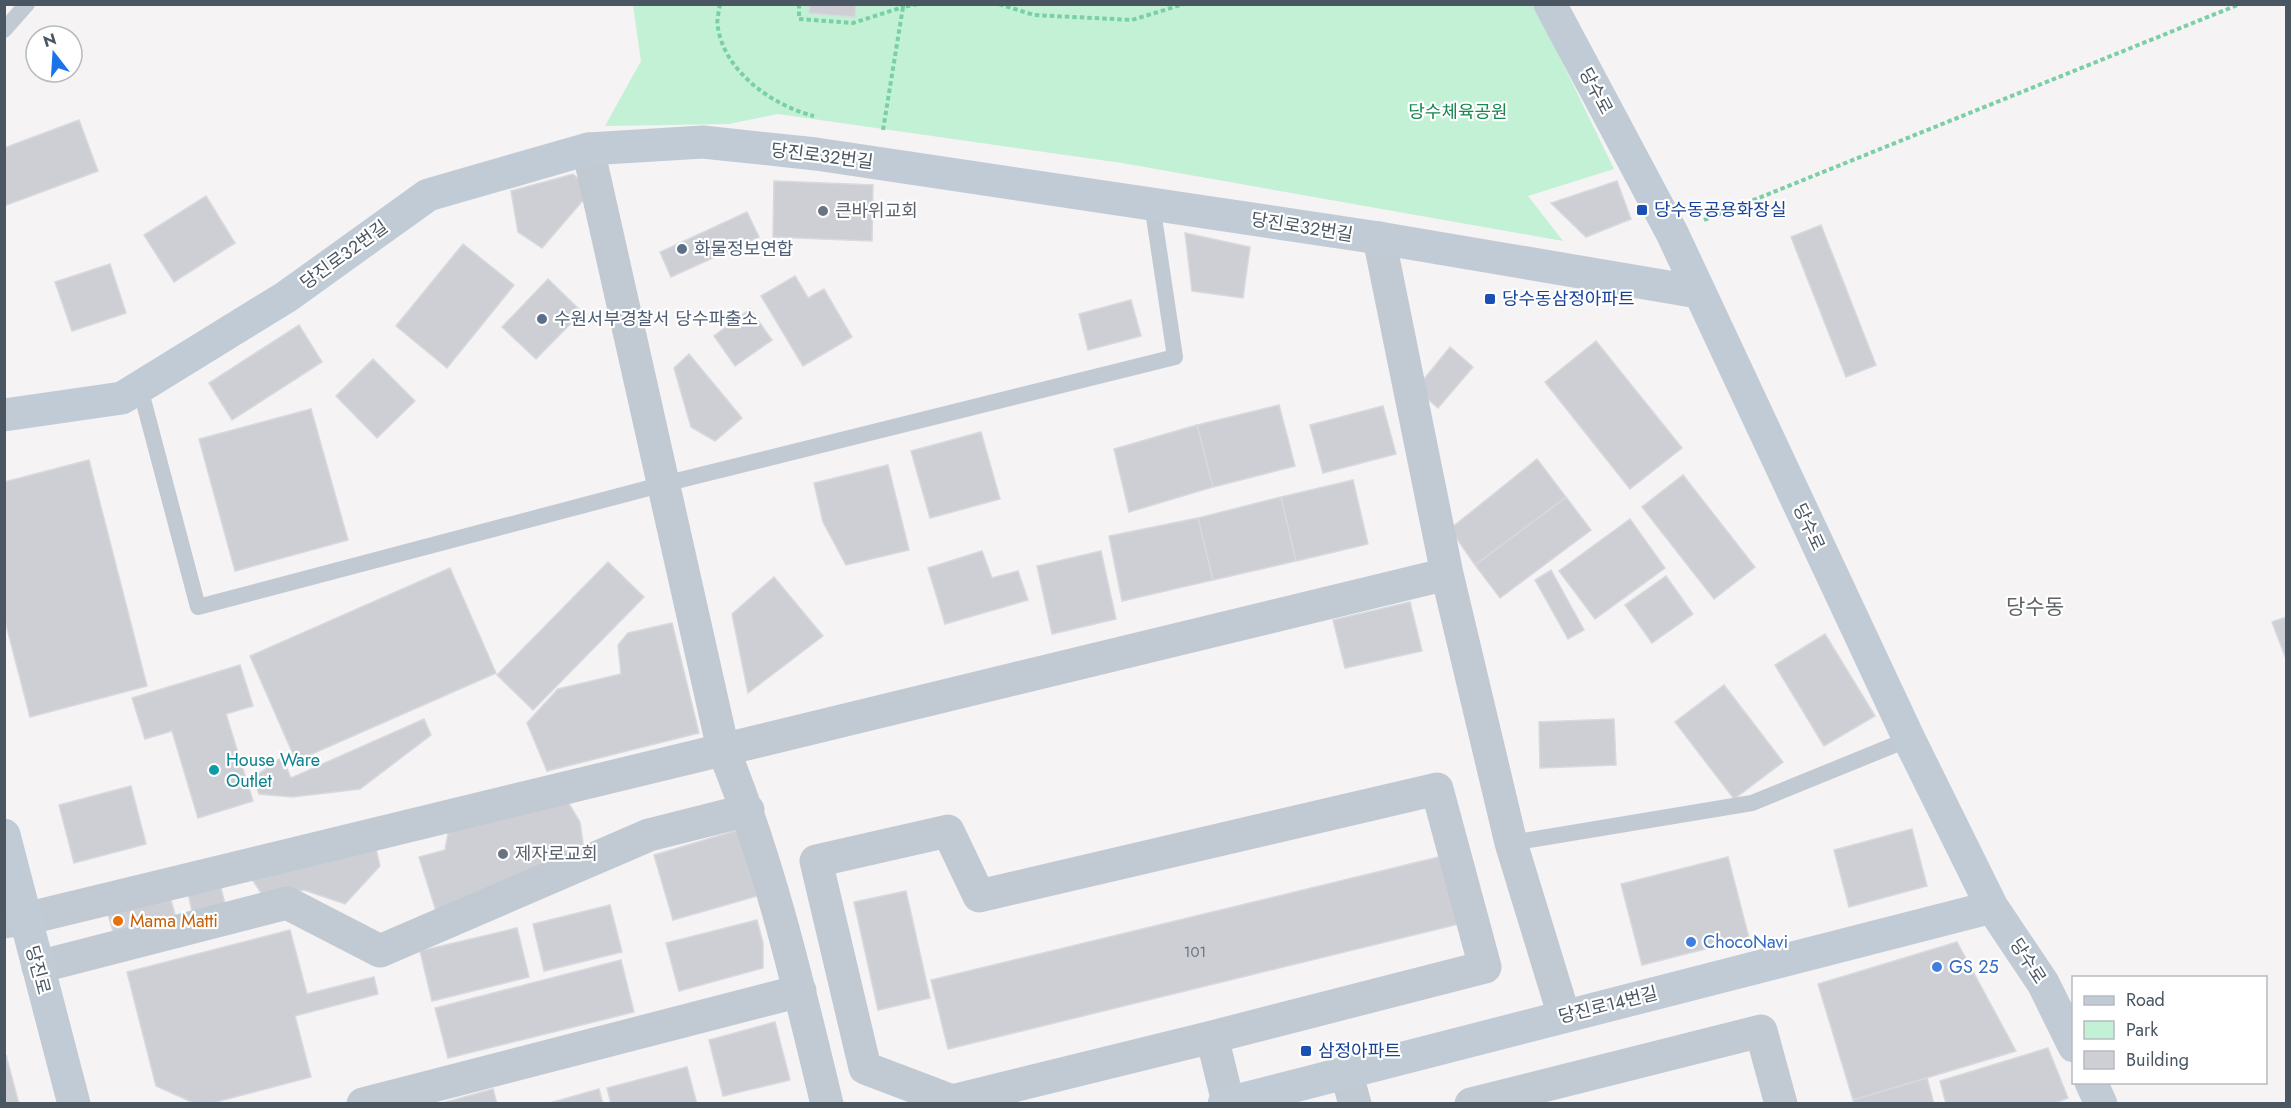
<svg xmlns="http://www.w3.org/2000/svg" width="2291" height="1108" viewBox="0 0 2291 1108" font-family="Jost,'Noto Sans KR',sans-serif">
<rect width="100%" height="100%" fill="#f5f3f3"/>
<path fill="#c3f1d5" d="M1534 4 1614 169 1528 196 1563 241 1122 163 778 114 729 124 605 126 641 61 633 5Z"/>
<path fill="#cdcfd5" stroke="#d7d9de" stroke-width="1.5" d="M810 4H856L855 17 809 13Z
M79 120 98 171 4 206V148Z
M573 174 591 191 542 248 518 232 511 191Z
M774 181 873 185 872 241 773 237Z
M1617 181 1631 219 1586 237 1551 203Z
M206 196 235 243 174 282 144 235Z
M747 212 759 237 671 277 660 252Z
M1821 225 1876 365 1846 377 1791 237Z
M1185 233 1250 247 1243 298 1192 291Z
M463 244 514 285 447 368 396 326Z
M110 264 126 313 72 331 55 282Z
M795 276 808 298 824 289 852 337 803 366 761 296Z
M548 279 582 312 536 359 502 327Z
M1131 300 1141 336 1088 350 1079 314Z
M750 309 772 340 735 366 714 336Z
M299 325 322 362 232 420 209 383Z
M1596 341 1682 448 1630 489 1545 382Z
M1450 347 1473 367 1438 408 1416 389Z
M689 354 742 418 715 441 691 427 674 368Z
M373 359 415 401 377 438 336 396Z
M1279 405 1295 466 1213 487 1197 425Z
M1383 406 1396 454 1323 473 1310 425Z
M311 409 348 540 235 571 199 439Z
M1197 425 1213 487 1129 512 1114 449Z
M981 432 1000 499 930 518 911 451Z
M1537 459 1566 497 1475 565 1450 529Z
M89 460 147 686 30 717 4 617V482Z
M888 465 909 550 846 565 823 522 814 483Z
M1683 475 1755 567 1714 599 1642 507Z
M1353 480 1368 544 1296 561 1281 497Z
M1281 497 1296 561 1213 580 1198 518Z
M1566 497 1591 530 1500 598 1475 565Z
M1198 518 1213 580 1122 601 1109 536Z
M1630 519 1665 568 1595 619 1559 571Z
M982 551 992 578 1018 571 1028 600 945 624 928 568Z
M1101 551 1116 619 1052 634 1037 566Z
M608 562 644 597 533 710 497 675Z
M450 568 496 673 296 761 250 656Z
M1551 570 1584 630 1568 639 1535 580Z
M1666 576 1693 614 1652 643 1625 605Z
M774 577 823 636 748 693 732 614Z
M1410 602 1422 651 1345 668 1333 620Z
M2286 617V659L2272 622Z
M672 623 699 733 547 771 527 723 558 689 621 674 618 645 628 633Z
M1825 634 1875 716 1824 746 1775 665Z
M240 665 253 706 226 714 253 801 198 818 172 731 145 739 132 698Z
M1724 685 1783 762 1734 799 1675 722Z
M424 719 431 735 360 789 292 797 259 794 253 778 282 757 291 778Z
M1614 719 1616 765 1540 768 1539 722Z
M131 786 146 844 74 863 59 805Z
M565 797 580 822 584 850 436 911 419 857 445 850 449 828Z
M1912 829 1927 886 1849 907 1834 850Z
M738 830 757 896 673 920 654 855Z
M374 840 380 866 345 904 304 890 265 899 246 870Z
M1443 856 1459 924 948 1049 931 980Z
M1728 857 1749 938 1642 965 1621 884Z
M219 880 225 904 192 912 187 887Z
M906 891 930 998 878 1010 854 902Z
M169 892 175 915 113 931 106 908Z
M610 905 622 952 544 971 533 924Z
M757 920 763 943V968L679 991 666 943Z
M517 928 529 977 432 1001 420 951Z
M290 930 307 994 374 977 378 994 295 1016 311 1077 208 1104H196L156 1086 127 972Z
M1957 942 2016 1051 1853 1100 1818 984Z
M621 960 634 1012 448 1058 435 1008Z
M775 1022 790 1080 723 1096 709 1040Z
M2048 1048 2068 1098 2052 1104H1946L1940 1081Z
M6 1055 19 1104H4Z
M687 1067 697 1104H611L607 1088Z
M1927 1078 1934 1104H1854L1853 1100Z
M493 1089 497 1104H439Z
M599 1089 603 1104H546Z"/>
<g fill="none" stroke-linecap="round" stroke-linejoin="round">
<path stroke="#7ad0a6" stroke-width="4" stroke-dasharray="4.5 3" stroke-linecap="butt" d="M720 4C719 12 716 21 718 28 725 72 773 106 814 116
M799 4V19L853 23 903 7 901 4
M999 4 1034 15 1132 20 1184 4
M883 130 903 7 918 4
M1704 220 2240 4"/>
<path stroke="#c1cad2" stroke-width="16" d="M4 30 27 4
M140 388 198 607 664 484 1175 357 1152 204
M1511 843 1752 803 1909 739"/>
<path stroke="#c1cad2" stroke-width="33" d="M588 149 723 749C770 863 798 984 827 1104
M1379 238 1447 574 1511 843 1564 1016
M4 922 25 919 1447 574
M38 967 287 903 380 951 649 835 748 810
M1212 1037 1485 967 1437 789 979 896 948 831 816 861 865 1068 952 1101 1212 1037 1228 1102
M1346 1072 1355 1104
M363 1104 800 991
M1471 1104 1761 1031 1781 1104"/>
<path stroke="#c1cbd6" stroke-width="33" d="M1550 4 1672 233 1909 739 1992 907 2043 983 2074 1046
M4 415 122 398 286 297 428 195 588 149 703 142 816 154 1379 238 1698 292
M4 835 74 1104
M2091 1082 2101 1104
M1224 1104 1992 907"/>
</g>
<g fill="#1a4fb4" stroke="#fff" stroke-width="2">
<rect x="1636" y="204" width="12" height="12" rx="3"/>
<rect x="1484" y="293" width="12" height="12" rx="3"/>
<rect x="1300" y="1045" width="12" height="12" rx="3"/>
</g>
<g fill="#6b7280" stroke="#fff" stroke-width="2">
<circle cx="823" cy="211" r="6"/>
<circle cx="503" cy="854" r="6"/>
</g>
<g fill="#5c6f8a" stroke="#fff" stroke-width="2">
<circle cx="682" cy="249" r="6"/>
<circle cx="542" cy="319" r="6"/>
</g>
<circle fill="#0f9aa8" stroke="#fff" stroke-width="2" cx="214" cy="770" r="6"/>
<circle fill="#e8710a" stroke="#fff" stroke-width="2" cx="118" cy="921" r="6"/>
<g fill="#3f7fe0" stroke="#fff" stroke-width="2">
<circle cx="1691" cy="942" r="6"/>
<circle cx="1937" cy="967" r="6"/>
</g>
<g text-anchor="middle" stroke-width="4.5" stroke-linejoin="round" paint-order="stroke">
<g font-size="15" fill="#6b747e">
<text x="1195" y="957">101</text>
</g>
<g font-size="18" fill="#4a5661" stroke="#fff">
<text transform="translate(1596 91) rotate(62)" y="6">당수로</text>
<text transform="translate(822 156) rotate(7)" y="6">당진로32번길</text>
<text transform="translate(1302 227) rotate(9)" y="6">당진로32번길</text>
<text transform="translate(344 255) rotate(-36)" y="6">당진로32번길</text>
<text transform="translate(1809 527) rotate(65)" y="6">당수로</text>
<text transform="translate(2028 961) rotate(57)" y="6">당수로</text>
<text transform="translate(38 970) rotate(75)" y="6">당진로</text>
<text transform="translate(1608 1005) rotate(-14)" y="6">당진로14번길</text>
</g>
<g font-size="18" fill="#17864f" stroke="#fff">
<text x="1458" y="118">당수체육공원</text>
</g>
<g font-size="18" fill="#164399" stroke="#fff" text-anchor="start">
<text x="1654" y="216">당수동공용화장실</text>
<text x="1502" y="305">당수동삼정아파트</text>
<text x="1318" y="1057">삼정아파트</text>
</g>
<g font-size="18" fill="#5b616d" stroke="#fff" text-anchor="start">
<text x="835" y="217">큰바위교회</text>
<text x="515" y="860">제자로교회</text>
</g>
<g font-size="18" fill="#4e5e75" stroke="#fff" text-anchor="start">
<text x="694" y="255">화물정보연합</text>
<text x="554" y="325">수원서부경찰서 당수파출소</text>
</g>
<g font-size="18" fill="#0d838f" stroke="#fff" text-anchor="start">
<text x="226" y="766">House Ware<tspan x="226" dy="21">Outlet</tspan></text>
</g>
<g font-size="18" fill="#c56008" stroke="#fff" text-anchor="start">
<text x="130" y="927">Mama Matti</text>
</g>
<g font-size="18" fill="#366cbe" stroke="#fff" text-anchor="start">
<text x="1703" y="948">ChocoNavi</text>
<text x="1949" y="973">GS 25</text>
</g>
<g font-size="21" fill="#5f6368" stroke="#fff">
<text x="2035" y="614">당수동</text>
</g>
</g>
<rect width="2291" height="1108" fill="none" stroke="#4a5661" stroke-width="12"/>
<rect x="2072" y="976" width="195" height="108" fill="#ffffff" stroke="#b7bbc0" stroke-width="1.5"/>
<rect x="2084" y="996" width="30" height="9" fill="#c1cbd6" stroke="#b7bbc0" stroke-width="1.5"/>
<text x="2126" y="1006" font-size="18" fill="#4a5661">Road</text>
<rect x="2084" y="1021" width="30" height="18" fill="#c3f1d5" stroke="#b7bbc0" stroke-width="1.5"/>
<text x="2126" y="1036" font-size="18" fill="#4a5661">Park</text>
<rect x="2084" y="1051" width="30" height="18" fill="#cdcfd5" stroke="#b7bbc0" stroke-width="1.5"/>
<text x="2126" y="1066" font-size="18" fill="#4a5661">Building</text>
<g transform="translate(54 54) rotate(343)"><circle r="28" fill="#ffffff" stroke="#b7bbc0" stroke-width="1.5"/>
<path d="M0-4.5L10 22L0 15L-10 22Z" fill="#1a73e8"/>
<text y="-9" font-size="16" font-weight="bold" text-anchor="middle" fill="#4a5661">N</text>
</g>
</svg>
